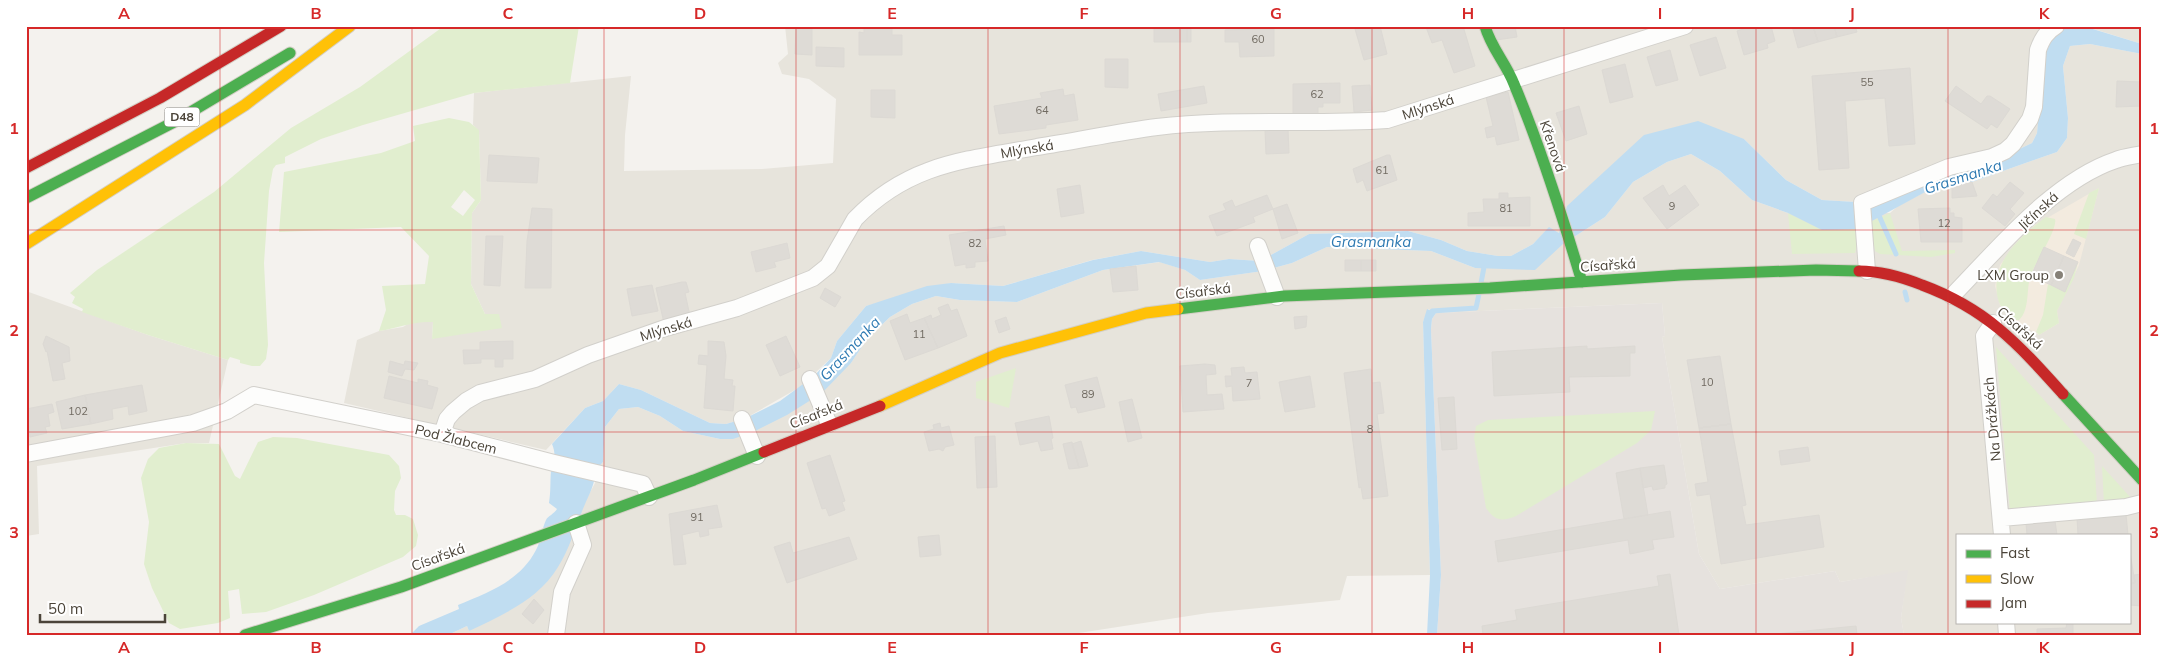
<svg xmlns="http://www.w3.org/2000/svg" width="2168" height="661" viewBox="0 0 2168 661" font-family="Mulish,sans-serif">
<rect width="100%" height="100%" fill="#f4f2ee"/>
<path fill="#e7e4dc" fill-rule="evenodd" d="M785 26H2079L2072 28 2042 95 2037 133 2032 143 2007 155 1856 202 1822 200 1786 180 1744 139 1606 171 1568 206 1559 233 1549 228 1533 244 1511 256H1498L1467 251 1441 240 1408 231 1309 234 1260 261 1229 259 1210 262 1141 251 1092 260 1003 286 951 283 881 302 866 306 837 341 831 358 800 387 746 418 726 424 710 423 641 390 619 384 603 401 585 408 546 450 344 403 357 340 379 331 403 327 413 321 433 322 432 339 485 314 471 284 472 213 481 200 479 131 473 125 474 93 631 76 625 135 624 171 762 169 833 163 836 99 809 79 782 74 778 63 788 54Z
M2083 26H2142V44L2097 30Z
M2090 44 2142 54V635H1904L1901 618 1907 571 1840 582 1835 571 1720 589 1699 554 1662 337 1665 336 1662 303 1436 313 1428 309 1423 322 1430 575 1347 576 1340 600 1208 613 1066 635H448L467 626 469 631 582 508 595 483 600 465 603 462 605 427 619 409 638 407 660 416 683 431 720 439 851 363 867 339 890 317 912 304 936 296 960 300 1017 302 1103 270 1160 262 1185 270 1200 280 1263 271 1292 263 1327 247 1431 251 1475 268 1563 244 1605 217 1633 182 1667 162 1691 154 1720 171 1752 200 1788 213H1890L1898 206 1940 184 1972 182 2057 152 2067 138 2068 118 2063 66 2070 46ZM1957 535H2129V622H1957Z
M26 291 148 335 228 360 209 443H186L37 466 39 534 26 536Z"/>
<path fill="#f3ebdf" d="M2099 188 2079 265 2057 311 2059 323 2039 335 2010 318 2000 305 1995 286 2000 265 2019 240 2035 225Z"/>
<path fill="#e6e2de" d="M1662 303 1665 336 1662 337 1699 554 1720 589 1835 571 1840 582 1908 570 1901 618 1904 635H1437L1441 575 1431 329 1432 319 1436 313Z"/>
<path fill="#e1eecf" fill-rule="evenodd" d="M444 26H579L570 83 474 93 363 125 321 139 285 157V163L276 165 273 169 269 191 264 263 268 345 266 359 260 366H252L240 363V360L230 357 228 360 148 335 82 312 83 309 72 303 75 297 70 293 97 270 214 192 291 128 360 87Z
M449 118 469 122 479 130 481 200 472 213 471 284 485 314H499L502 328 432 339 433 322C413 321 398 328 379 331L386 310 382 286 425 284 429 256 401 227 279 232 284 172 381 153 415 141 413 126ZM464 190 475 200 463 216 451 207Z
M2099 188 2086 239 2074 234 2089 193Z
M1788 213 1822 230 1861 229 1855 253 1792 254Z
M1890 213 1902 251 1955 250V253L1931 257 1880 254 1875 251 1870 222Z
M2046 217 2055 219C2058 228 2037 261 2032 272 2025 287 2031 309 2019 320H2014C2006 315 2000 307 1998 299 1989 264 2020 236 2046 217Z
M2078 262 2074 278 2057 311 2059 323 2039 335 2036 332 2043 315 2048 284 2065 291Z
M1996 347 2094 455 2097 504 2010 512Z
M1016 368 1009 408 976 398V382Z
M1655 411 1651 430 1637 443 1516 516C1502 522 1495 521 1486 508L1474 438 1476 426 1488 420Z
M273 437 297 438 389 455 399 466 401 478 395 491 394 510 396 515H405L413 519 418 535 416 546 403 557 314 595 266 612 242 614 239 589 228 591 230 618 218 623 180 629 169 623 152 588 144 564 149 522 141 478 148 459 159 448 186 443 219 444 235 476 240 479 258 442Z
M2102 466 2131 498 2104 504Z"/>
<path fill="#c0ddf1" d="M2083 26 2142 44V54L2090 44 2070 46 2063 66 2068 118 2067 138 2057 152 1972 182 1940 184 1870 222 1861 229 1822 230 1788 213 1752 200 1720 171 1691 154 1667 162 1633 182 1605 217 1563 244 1535 270 1475 268 1431 251 1327 247 1292 263 1263 271 1200 280 1185 270 1159 262 1103 270 1017 302 960 300 936 296 912 304 890 317 867 339 851 363 822 393 787 415 753 432 733 439H720L683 431 660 416 638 407 619 409 605 427 603 462C596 468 594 485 590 493 578 517 572 545 558 567 538 600 502 615 469 631L467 626 448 635H410L419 626 459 609 458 605C489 592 520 581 536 550 541 541 542 528 546 520 548 516 554 514 557 509L549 503C551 491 550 481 551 471 553 460 557 456 552 444L585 408 603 401 619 384 641 390 710 423 726 424 746 418 780 401 814 376 831 358 837 341 866 306 927 286 951 283 1003 286 1093 260 1141 251 1210 262 1229 259 1260 261 1309 234 1408 231 1441 240 1467 251 1498 256H1511L1533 244 1549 227 1559 233 1567 206 1644 135 1698 121 1744 139 1786 180 1822 200 1856 202 1894 194 2007 155 2032 143 2037 133 2046 43 2062 29Z
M1427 309 1436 313 1432 319 1431 329 1441 575 1437 635H1427L1430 575 1423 322Z"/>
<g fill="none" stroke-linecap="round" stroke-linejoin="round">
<path stroke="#c0ddf1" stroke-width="5" d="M1877 211 1896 254
M1481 283 1485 262
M1905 292 1907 300
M1430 315 1432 311 1476 308 1479 294"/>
</g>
<path fill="#dedbd6" stroke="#dcd9d4" d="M796 26H812V55L795 54Z
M864 26H892V35H902V55H859V32L864 33Z
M1154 26H1187V42H1154Z
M1187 26H1191V42H1187Z
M1363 26H1380L1387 54 1364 60 1355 29Z
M1430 26H1463L1475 66 1454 73 1442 40 1432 43 1426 27Z
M1493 26H1515L1517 37 1496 40Z
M1752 26H1771L1775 41 1767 44 1768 48 1744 55 1737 31Z
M1792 26H1813L1818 42 1798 48Z
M1813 26H1834L1837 37 1818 42Z
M1834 26H1855L1857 32 1837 37Z
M1274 29V56L1240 57 1239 42H1225V30Z
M1716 37 1726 68 1700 76 1690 45Z
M816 47 844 48V67L816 66Z
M1670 50 1678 80 1656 86 1647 57Z
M1105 59H1128V88L1105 87Z
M1625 64 1633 97 1610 103 1602 70Z
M1910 68 1915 144 1889 146 1885 98 1845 101 1849 168 1819 170 1812 76Z
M2117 81 2142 82V106L2116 107Z
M1340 83V103H1323V107H1318V115L1293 114V84Z
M1370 85 1372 110 1354 112 1352 86Z
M1204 86 1207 103 1161 111 1158 94Z
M1956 86 1981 104 1987 96H1990L2010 109 1997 128 1991 124 1987 129 1945 101Z
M1063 89 1064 96 1074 94 1078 120 1046 125V128L999 134 994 106 1042 98 1040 93Z
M871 90H895V118L871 117Z
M1508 92 1519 140 1497 145 1495 136 1487 138 1485 128 1493 126 1486 97Z
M1579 106 1587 134 1566 141 1556 113Z
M1288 129 1289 153 1266 154 1265 130Z
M489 155 539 158 537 183 487 181Z
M1387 155H1390L1397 180 1367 191 1363 180 1357 183 1353 169Z
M1954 182H1972L1977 196 1952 198V184Z
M2010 182 2024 193 2010 209 2015 214 2005 226 1982 208 1993 194 1997 197Z
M1080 185 1084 213 1061 217 1057 189Z
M1663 185 1669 196 1685 185 1699 205 1667 229 1643 198Z
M1499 193H1508V198L1530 197V226H1468V213L1484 212 1483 199H1499Z
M1267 195 1273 209 1253 217 1255 222 1217 236 1209 216 1226 210 1223 204 1232 200 1235 207Z
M1287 204 1298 233 1282 239 1273 209Z
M532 208 552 209 551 288H525L527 241Z
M1950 208V213H1954V217L1962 218V242H1921L1918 209Z
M1004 226 1006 235 985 239 988 261 975 262V267L966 268V264L955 266 949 235Z
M486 236H503L500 286 484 285Z
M2073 239 2081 243 2074 257 2066 253Z
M787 243 790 258 774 262 776 267 756 272 751 252Z
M2044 247 2064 256 2051 285 2031 276Z
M2064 256 2078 262 2065 292 2051 285Z
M1345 260H1361V271H1345Z
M1361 260H1376V271H1361Z
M1136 266 1138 290 1113 292 1110 269Z
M682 282H686L689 292 685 293 690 316 664 323 656 288Z
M652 285 658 311 632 316 627 289Z
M825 288 841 297 835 307 820 298Z
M948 304 951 311 957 309 967 336 938 348 924 318 931 315 932 319 941 315 938 308Z
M907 314 910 323 924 318 938 348 905 360 890 321Z
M1307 316 1306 327 1295 329 1294 317Z
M1006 317 1010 329 999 333 995 321Z
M46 336 69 347 70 361 62 363 65 379 53 381 47 351 46 352 43 344Z
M786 336 800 367 780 376 766 345Z
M513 341V359H503V367H495V359H481V363L464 364 463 350H480V342Z
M708 341 724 342 726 356 724 379 733 380 732 386H735L733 411 704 408 707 365 698 364 699 355 708 356Z
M1587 346V349L1635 346V353H1630V376L1569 377 1570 392 1494 396 1492 352Z
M1720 356 1731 424 1699 428 1687 360Z
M390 361 404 365 405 361 418 363 414 370 405 369 402 376 388 372Z
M1205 364 1215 365 1216 374 1206 375 1207 395 1222 394 1224 409 1183 412 1180 366Z
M1244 367 1245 373 1257 372 1260 399 1233 401 1232 386 1226 387 1225 376H1232L1231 368Z
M1371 369 1372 383 1380 382 1384 413 1377 414 1388 496 1363 499 1361 487 1359 488 1344 373Z
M389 376 418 383V379L428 381 427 385 438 388 432 409 384 398Z
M1310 376 1315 407 1285 412 1279 382Z
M1097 377 1105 407 1078 413 1076 407 1071 408 1065 385Z
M142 385 147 411 129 415 128 406 112 409 113 419 91 424 85 395Z
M85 395 91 424 62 429 56 402Z
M1454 397 1457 449 1442 450 1438 398Z
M1132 399 1142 438 1128 442 1119 402Z
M52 404 54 412 48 414 50 426 45 427 47 433 30 437 26 409Z
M1049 416 1053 438 1051 439 1053 449 1041 451 1038 441 1020 445 1015 423Z
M940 423 941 428 949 426 954 445 945 447 943 451 939 449 929 451 924 432 934 429 933 425Z
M1731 424 1746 505 1742 506 1746 525 1819 515 1824 547 1721 564 1710 494 1697 496 1695 484 1708 482 1699 428Z
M995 436 997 487 977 488 975 437Z
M1081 441 1088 466 1079 468 1072 444Z
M1072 442 1079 468 1069 469 1063 444Z
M1808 447 1810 461 1781 465 1779 451Z
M830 455 845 501 842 502 845 510 829 516 826 508 822 509 807 463Z
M1664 465 1667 484 1665 485V488L1653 490 1652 486 1643 488 1640 468Z
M1640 468 1648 515 1624 519 1616 473Z
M717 505 722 527 708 529 709 535 700 537 699 531 682 535 686 564 674 565 669 514Z
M1670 511 1674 537 1652 540 1654 549 1630 554 1628 540 1498 562 1495 541Z
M2126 514 2128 535H2078L2077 518Z
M2055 521 2057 535H2027L2026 523Z
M939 535 941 555 920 557 918 537Z
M849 537 857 559 787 583 774 547 790 542 793 553Z
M2129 546 2135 583 2129 584Z
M1670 574 1679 635H1483L1482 626 1517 620 1515 610 1659 586 1657 576Z
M2142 574V606L2129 605V584L2135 583 2134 575Z
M534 599 544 610 533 624 522 614Z
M2067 622H2073V635H2030L2037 634V629L2066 628Z
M1856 626 1857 635H1765Z"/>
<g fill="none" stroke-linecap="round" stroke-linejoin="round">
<g stroke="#d2d0cb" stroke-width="18">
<path id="street" d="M1258 246 1277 297
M1867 271 1862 203 1949 167 1992 157 2005 151 2013 144 2030 119 2034 107 2038 50C2042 39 2046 32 2056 26
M1952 296C1997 250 2053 181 2116 160 2124 157 2133 156 2142 154
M1993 323 1984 336 2002 535
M810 379 829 424
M742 419 757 456
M442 434 447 419 453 412 466 401 480 393 535 379 588 355 665 328 737 308 813 278 828 266 855 219C909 163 966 160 1037 147 1077 141 1117 132 1157 127 1233 118 1310 125 1387 120L1685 26
M26 454 193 423 227 411 254 395 442 434 554 463 643 484 649 497
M2001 518 2126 507 2142 503
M2006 622 2007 635
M556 635 562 592 583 545 576 523"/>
</g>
<g stroke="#d3cfc5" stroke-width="13">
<path id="fast" d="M1485 26C1491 48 1506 63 1514 84 1541 148 1562 215 1582 282
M26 198 174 122 290 53
M1178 309 1284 296 1490 288 1681 275 1816 270 1859 271
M2063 394 2142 480
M245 635 401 587 694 480 764 452"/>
</g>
<g stroke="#d3cfc5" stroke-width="13">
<path id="slow" d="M26 244 245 105 350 26
M880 406 1000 353 1146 313 1178 309"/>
</g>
<g stroke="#d3cfc5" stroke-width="13">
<path id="jam" d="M26 168 160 98 281 26
M1859 271C1882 271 1902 277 1922 285 1987 309 2018 344 2063 394
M764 452 880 406"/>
</g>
<use href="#street" stroke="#fdfdfc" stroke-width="16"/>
<use href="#fast" stroke="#4caf50" stroke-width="11"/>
<use href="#slow" stroke="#ffc107" stroke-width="11"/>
<use href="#jam" stroke="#c62828" stroke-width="11"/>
</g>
<path fill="none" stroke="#d62828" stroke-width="1" stroke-opacity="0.55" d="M220 26V635M412 26V635M604 26V635M796 26V635M988 26V635M1180 26V635M1372 26V635M1564 26V635M1756 26V635M1948 26V635M26 230H2142M26 432H2142"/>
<circle fill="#868178" stroke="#fff" stroke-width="2" cx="2059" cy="275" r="5"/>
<g text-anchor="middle" stroke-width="4" stroke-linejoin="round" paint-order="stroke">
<g font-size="11" fill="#706a61">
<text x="1258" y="43">60</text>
<text x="1867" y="86">55</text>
<text x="1317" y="98">62</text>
<text x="1042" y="114">64</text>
<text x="1382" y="174">61</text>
<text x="1672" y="210">9</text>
<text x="1506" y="212">81</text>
<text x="1944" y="227">12</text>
<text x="975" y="247">82</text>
<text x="919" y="338">11</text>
<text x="1707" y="386">10</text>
<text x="1249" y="387">7</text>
<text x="1088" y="398">89</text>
<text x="78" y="415">102</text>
<text x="1370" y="433">8</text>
<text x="697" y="521">91</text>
</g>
<rect fill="#fff" stroke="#817c74" stroke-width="1" x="164.5" y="107.5" width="35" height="19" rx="4"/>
<g font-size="12" font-weight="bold" fill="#4b4439">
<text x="182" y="121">D48</text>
</g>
<g font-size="14" fill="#4b4439" stroke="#fff">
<text transform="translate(1428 107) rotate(-18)" y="5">Mlýnská</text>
<text transform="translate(1553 146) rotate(71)" y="5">Křenová</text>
<text transform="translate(1027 149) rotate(-10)" y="5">Mlýnská</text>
<text transform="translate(2038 211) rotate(-43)" y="5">Jičínská</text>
<text transform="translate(1608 265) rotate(-4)" y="5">Císařská</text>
<text transform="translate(1203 291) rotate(-7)" y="5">Císařská</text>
<text transform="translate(2020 328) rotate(42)" y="5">Císařská</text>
<text transform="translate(666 329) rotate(-17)" y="5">Mlýnská</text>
<text transform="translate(816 414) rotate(-22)" y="5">Císařská</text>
<text transform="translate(1992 419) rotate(-95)" y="5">Na Drážkách</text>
<text transform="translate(456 439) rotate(14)" y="5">Pod Žlabcem</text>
<text transform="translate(438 557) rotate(-20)" y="5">Císařská</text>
</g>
<g font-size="14" fill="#4b4439" stroke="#fff" text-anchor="end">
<text x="2049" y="280">LXM Group</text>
</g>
<g font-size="15" font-style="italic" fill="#2e7ab2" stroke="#fff">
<text transform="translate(1963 177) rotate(-18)" y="5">Grasmanka</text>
<text x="1371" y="247">Grasmanka</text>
<text transform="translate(850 349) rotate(-47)" y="5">Grasmanka</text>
</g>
</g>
<rect width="2168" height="661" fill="none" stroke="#ffffff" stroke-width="55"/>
<rect x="1956" y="534" width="175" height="90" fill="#ffffff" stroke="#b7b4b0"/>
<rect x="1966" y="550" width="25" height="8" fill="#4caf50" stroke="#b7b4b0"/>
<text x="2000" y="558" font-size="15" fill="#4b4439">Fast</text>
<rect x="1966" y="575" width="25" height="8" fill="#ffc107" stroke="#b7b4b0"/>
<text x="2000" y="584" font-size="15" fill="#4b4439">Slow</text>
<rect x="1966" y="600" width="25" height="8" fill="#c62828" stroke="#b7b4b0"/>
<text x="2000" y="608" font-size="15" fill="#4b4439">Jam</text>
<path d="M40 614v8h125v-8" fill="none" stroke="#4b4439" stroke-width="2.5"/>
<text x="48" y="614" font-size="15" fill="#4b4439" stroke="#ffffff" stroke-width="4" paint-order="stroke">50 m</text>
<rect x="28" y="28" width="2112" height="606" fill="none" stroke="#d62828" stroke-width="2"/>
<g font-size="16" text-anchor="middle" font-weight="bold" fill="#d62828">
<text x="124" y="19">A</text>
<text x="316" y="19">B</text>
<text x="508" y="19">C</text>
<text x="700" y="19">D</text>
<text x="892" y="19">E</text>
<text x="1084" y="19">F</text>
<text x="1276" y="19">G</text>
<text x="1468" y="19">H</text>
<text x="1660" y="19">I</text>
<text x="1852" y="19">J</text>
<text x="2044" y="19">K</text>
<text x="14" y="134">1</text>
<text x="2154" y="134">1</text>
<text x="14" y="336">2</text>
<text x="2154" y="336">2</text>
<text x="14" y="538">3</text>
<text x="2154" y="538">3</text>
<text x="124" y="653">A</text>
<text x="316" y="653">B</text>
<text x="508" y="653">C</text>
<text x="700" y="653">D</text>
<text x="892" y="653">E</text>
<text x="1084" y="653">F</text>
<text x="1276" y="653">G</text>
<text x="1468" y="653">H</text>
<text x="1660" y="653">I</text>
<text x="1852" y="653">J</text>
<text x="2044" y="653">K</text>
</g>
</svg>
